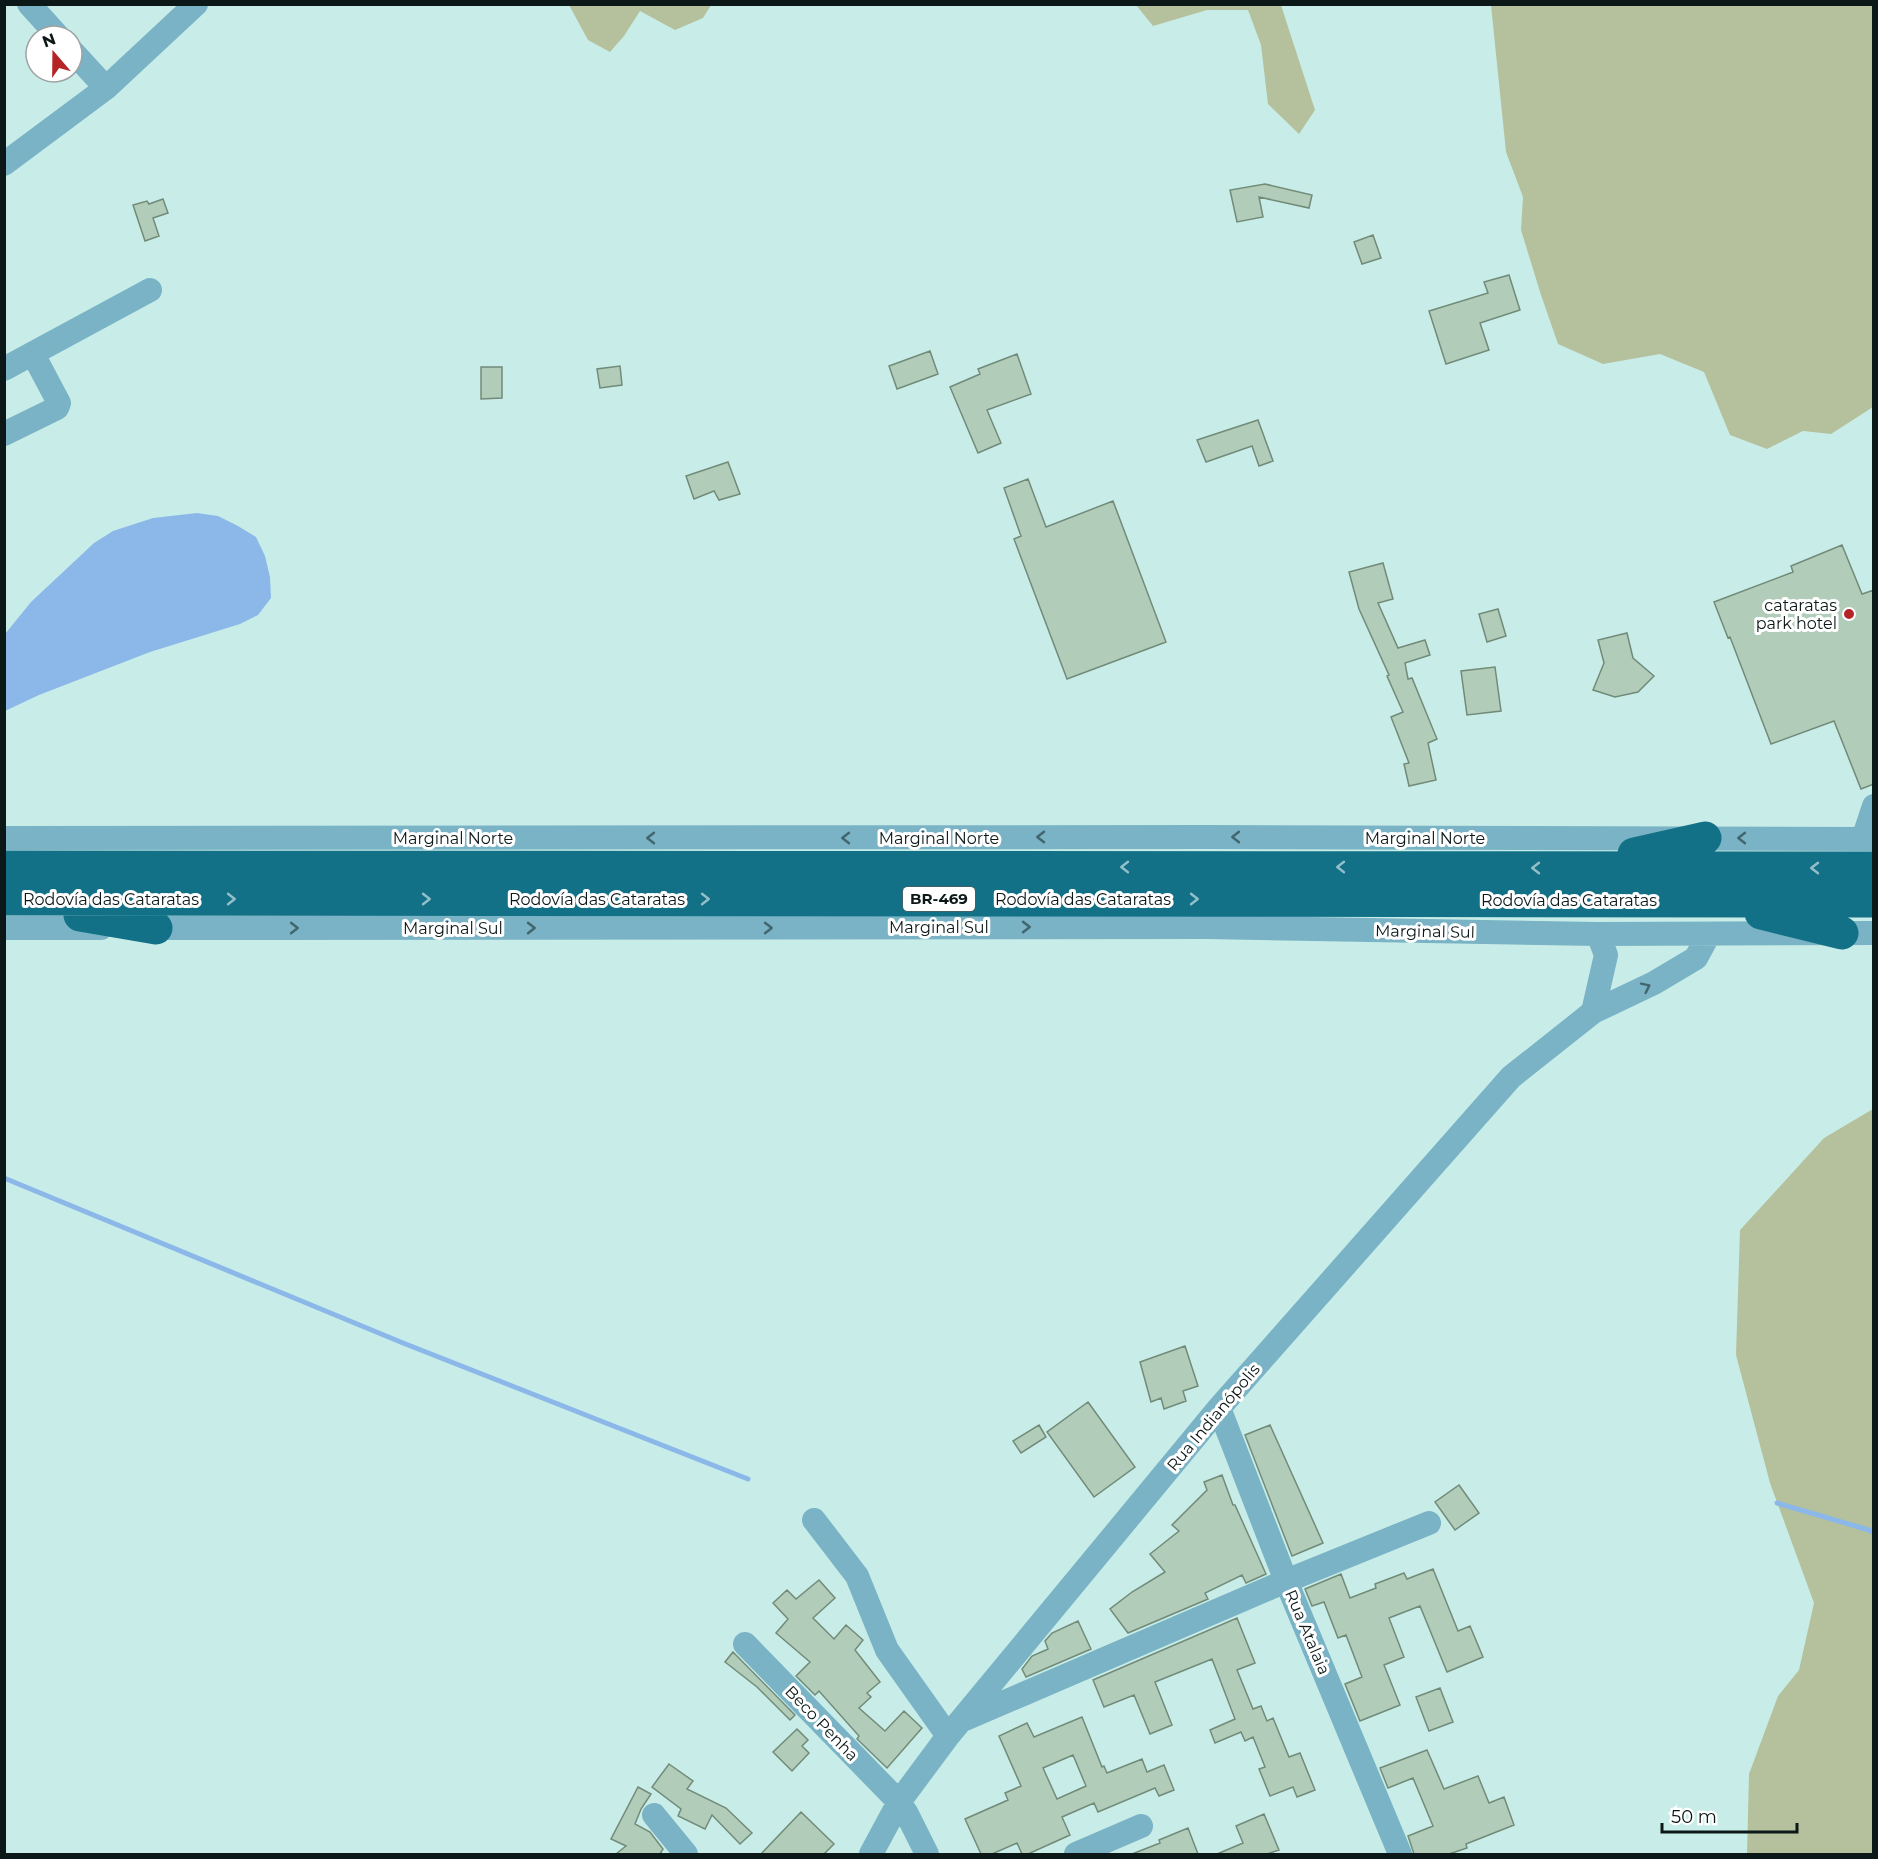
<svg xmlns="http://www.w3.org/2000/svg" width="1878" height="1859" viewBox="0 0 1878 1859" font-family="Montserrat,sans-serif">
<rect width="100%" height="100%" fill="#c8ede8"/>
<path fill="#b5c19c" d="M569 5H711L703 18 675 30 640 11 624 36 610 52 588 40Z
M1136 5H1281L1315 110 1299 134 1268 104 1261 45 1248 10H1207L1153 26Z
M1491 5H1873V407L1831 434 1803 431 1767 449 1730 435 1704 372 1660 354 1603 364 1558 344 1541 295 1521 230 1523 197 1506 152Z
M1873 1109V1854H1747L1749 1774 1778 1696 1799 1670 1814 1603 1770 1483 1736 1355 1740 1230 1824 1138Z"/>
<path fill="#8bb8e9" d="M197 513 218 516 238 526 256 537 265 556 270 577 271 598 258 615 240 624 150 652 39 695 5 711V634L31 602 94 543 113 531 153 518Z"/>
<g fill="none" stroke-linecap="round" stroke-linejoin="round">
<path stroke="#8bb8e9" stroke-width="5" d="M4 1178 403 1343 748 1479
M1777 1503 1869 1530 1874 1533"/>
</g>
<path fill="#b1ccb9" stroke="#728b79" stroke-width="1.5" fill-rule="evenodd" d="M1265 184 1312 195 1309 208 1259 197 1263 217 1237 222 1230 190Z
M163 199 168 213 153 218 159 236 145 241 133 205 147 201 149 204Z
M1373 235 1381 258 1362 264 1354 242Z
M1509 275 1520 310 1480 323 1489 350 1446 364 1429 311 1488 293 1484 282Z
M930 351 938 374 897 389 889 366Z
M1017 354 1031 394 987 410 1001 443 978 453 950 387 980 374 978 369Z
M620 366 622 385 600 388 597 369Z
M481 367H502V398L481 399Z
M1258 420 1273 461 1259 466 1252 446 1206 462 1197 440Z
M728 462 740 494 719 500 714 491 694 499 686 476Z
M1028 479 1046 527 1113 501 1166 642 1067 679 1014 539 1021 536 1004 488Z
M1842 545 1862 594 1874 590V784L1861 789 1834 721 1771 744 1730 637 1728 638 1714 602 1793 572 1791 566Z
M1383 563 1393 599 1378 603 1398 648 1425 640 1430 655 1405 663 1408 679 1412 678 1437 739 1428 743 1436 780 1409 786 1404 764 1409 763 1391 717 1403 712 1387 676 1389 675 1359 609 1349 572Z
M1498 609 1506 636 1487 642 1479 614Z
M1627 633 1633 658 1654 676 1638 692 1615 697 1593 690 1604 663 1598 640Z
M1495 667 1501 711 1467 715 1461 671Z
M1185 1346 1198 1386 1183 1391 1186 1401 1164 1409 1161 1398 1151 1402 1140 1362Z
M1088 1402 1135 1467 1094 1497 1047 1432Z
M1039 1425 1046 1437 1021 1453 1013 1441Z
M1270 1425 1323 1543 1292 1556 1245 1435Z
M1222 1475 1233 1505H1235L1266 1574 1246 1583 1242 1575 1205 1593 1208 1599 1128 1633 1110 1609 1132 1592 1165 1572 1150 1554 1179 1531 1172 1525 1207 1490 1204 1482Z
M1459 1485 1479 1513 1455 1530 1435 1502Z
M1433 1569 1458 1631 1470 1626 1483 1657 1447 1672 1420 1606 1389 1618 1404 1657 1384 1665 1400 1705 1360 1721 1345 1684 1362 1677 1346 1635 1338 1638 1324 1602 1312 1606 1305 1589 1341 1574 1350 1598 1376 1588 1375 1584 1404 1573 1407 1579Z
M819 1580 835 1598 813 1618 834 1639 846 1625 863 1640 855 1650 880 1682 867 1693 871 1697 859 1708 885 1731 904 1711 922 1728 887 1768 857 1739 859 1736 819 1691 815 1695 796 1676 810 1662 776 1633 788 1619 773 1603 787 1590 796 1599Z
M1237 1618 1255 1663 1237 1670 1253 1709 1261 1706 1267 1721 1273 1718 1289 1757 1300 1753 1315 1790 1297 1797 1293 1787 1270 1796 1259 1769 1265 1767 1253 1737 1245 1741 1241 1732 1215 1743 1210 1730 1235 1719 1212 1659 1155 1682 1172 1725 1150 1734 1134 1695 1104 1707 1093 1680Z
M1078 1621 1091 1649 1026 1677 1022 1669 1032 1656 1048 1649 1045 1641 1052 1633Z
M733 1652 795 1715 790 1720 757 1687 725 1662Z
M1440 1688 1453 1722 1429 1731 1416 1697Z
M1082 1717 1102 1767 1104 1766 1107 1773 1142 1759 1147 1772 1164 1765 1174 1790 1159 1796 1155 1788 1098 1812 1094 1803 1062 1817 1070 1835 1028 1854H1022L1017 1843 992 1854H981L965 1819 1008 1800 1005 1793 1021 1786 999 1736 1027 1723 1034 1737ZM1073 1755 1086 1786 1057 1799 1043 1768Z
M797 1729 808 1740 802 1746 809 1753 792 1771 773 1752Z
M1427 1750 1444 1789 1478 1776 1489 1803 1504 1797 1514 1825 1466 1844 1467 1848 1449 1854H1414L1408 1836 1433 1826 1413 1778 1388 1788 1380 1768Z
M669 1764 693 1781 687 1789 726 1808 752 1833 740 1844 712 1815 705 1829 678 1816 681 1809 652 1787Z
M638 1787 651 1794 641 1809 635 1824 650 1832 663 1849 660 1854H616L626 1846 611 1839Z
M801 1812 834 1844 824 1854H761Z
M1264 1814 1279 1850 1267 1854H1217L1243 1843 1236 1826Z
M1188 1828 1198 1854H1132L1160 1843 1159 1840Z"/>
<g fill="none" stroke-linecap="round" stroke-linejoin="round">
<path stroke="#79b3c5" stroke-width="24" d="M29 4 58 36
M72 51 106 88
M4 164 106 88 196 4
M4 369 150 290
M4 434 57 408 59 403 33 354
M4 838 1207 837 1874 839
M1863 839 1874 806
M4 928H101
M139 928 1206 927 1598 934 1874 933
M1593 1012 1606 955 1598 934
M1219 1408 1286 1581 1400 1854
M814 1520 857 1576 887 1650 948 1736
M745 1644 899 1802 907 1814 927 1854
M965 1719 1286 1581 1429 1523
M654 1815 686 1854
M871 1854 899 1802 948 1736 1219 1408 1511 1077 1593 1012 1654 983 1696 958 1709 934
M1076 1854 1141 1826"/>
<path stroke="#127187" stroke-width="33" d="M1634 854 1705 838
M4 867 1874 868
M4 899 1874 901
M1761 913 1842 933
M80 915 156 928"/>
</g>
<defs><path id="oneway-chevron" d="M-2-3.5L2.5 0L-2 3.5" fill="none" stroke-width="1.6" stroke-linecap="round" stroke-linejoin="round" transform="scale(1.5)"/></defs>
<g stroke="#42666e">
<use href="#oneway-chevron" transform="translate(1041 837) rotate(180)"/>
<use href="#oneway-chevron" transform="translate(1236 837) rotate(-180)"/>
<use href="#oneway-chevron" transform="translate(651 838) rotate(180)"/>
<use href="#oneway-chevron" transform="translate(846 838) rotate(180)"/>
<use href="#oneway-chevron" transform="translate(1742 838) rotate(-180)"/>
<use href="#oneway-chevron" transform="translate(1026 927)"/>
<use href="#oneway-chevron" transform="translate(294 928)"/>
<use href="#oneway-chevron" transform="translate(531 928)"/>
<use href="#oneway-chevron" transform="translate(768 928)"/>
<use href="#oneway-chevron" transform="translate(1646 987) rotate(-26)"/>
</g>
<g stroke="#94bfc9">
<use href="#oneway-chevron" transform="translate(1125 867) rotate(180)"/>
<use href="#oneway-chevron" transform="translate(1341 867) rotate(-180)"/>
<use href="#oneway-chevron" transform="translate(1536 868) rotate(-180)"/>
<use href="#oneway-chevron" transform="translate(1815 868) rotate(-180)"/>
<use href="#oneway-chevron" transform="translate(231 899)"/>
<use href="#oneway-chevron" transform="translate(426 899)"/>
<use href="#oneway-chevron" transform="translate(705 899)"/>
<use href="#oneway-chevron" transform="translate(1194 899)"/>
</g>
<circle fill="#b52527" stroke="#fff" stroke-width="2" cx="1849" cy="614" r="6"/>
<g text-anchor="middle" stroke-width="6" stroke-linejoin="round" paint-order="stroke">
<rect fill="#fff" stroke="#545d5d" stroke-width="1.5" x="903" y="887" width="72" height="24" rx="4.5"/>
<g font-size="15" font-weight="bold" fill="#0b1817">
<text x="939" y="904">BR-469</text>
</g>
<g font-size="16" fill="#0b1817" stroke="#fff" text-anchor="end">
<text x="1837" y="611">cataratas<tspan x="1837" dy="18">park hotel</tspan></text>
</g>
<g font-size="16" fill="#0b1817" stroke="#fff">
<text x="453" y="844">Marginal Norte</text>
<text x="939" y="844">Marginal Norte</text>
<text x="1425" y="844">Marginal Norte</text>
<text x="111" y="905">Rodovía das Cataratas</text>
<text x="597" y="905">Rodovía das Cataratas</text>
<text x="1083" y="905">Rodovía das Cataratas</text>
<text x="1569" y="906">Rodovía das Cataratas</text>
<text x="939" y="933">Marginal Sul</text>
<text x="453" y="934">Marginal Sul</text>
<text transform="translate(1425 931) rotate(1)" y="6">Marginal Sul</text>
<text transform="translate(1213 1417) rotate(-50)" y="6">Rua Indianópolis</text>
<text transform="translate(1308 1632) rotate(67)" y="6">Rua Atalaia</text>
<text transform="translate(822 1723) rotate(46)" y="6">Beco Penha</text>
</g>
</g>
<rect width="1878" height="1859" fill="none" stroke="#0b1817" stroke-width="12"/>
<g transform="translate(54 54) rotate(340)"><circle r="28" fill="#ffffff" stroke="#9da3a2" stroke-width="1.5"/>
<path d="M0-4.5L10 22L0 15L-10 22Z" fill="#b52527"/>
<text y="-9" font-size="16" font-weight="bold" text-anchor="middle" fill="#0b1817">N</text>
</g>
<path d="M1662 1823v9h135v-9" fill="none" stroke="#0b1817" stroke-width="3"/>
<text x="1671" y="1823" font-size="18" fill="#0b1817" stroke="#ffffff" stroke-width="4.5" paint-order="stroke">50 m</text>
</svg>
